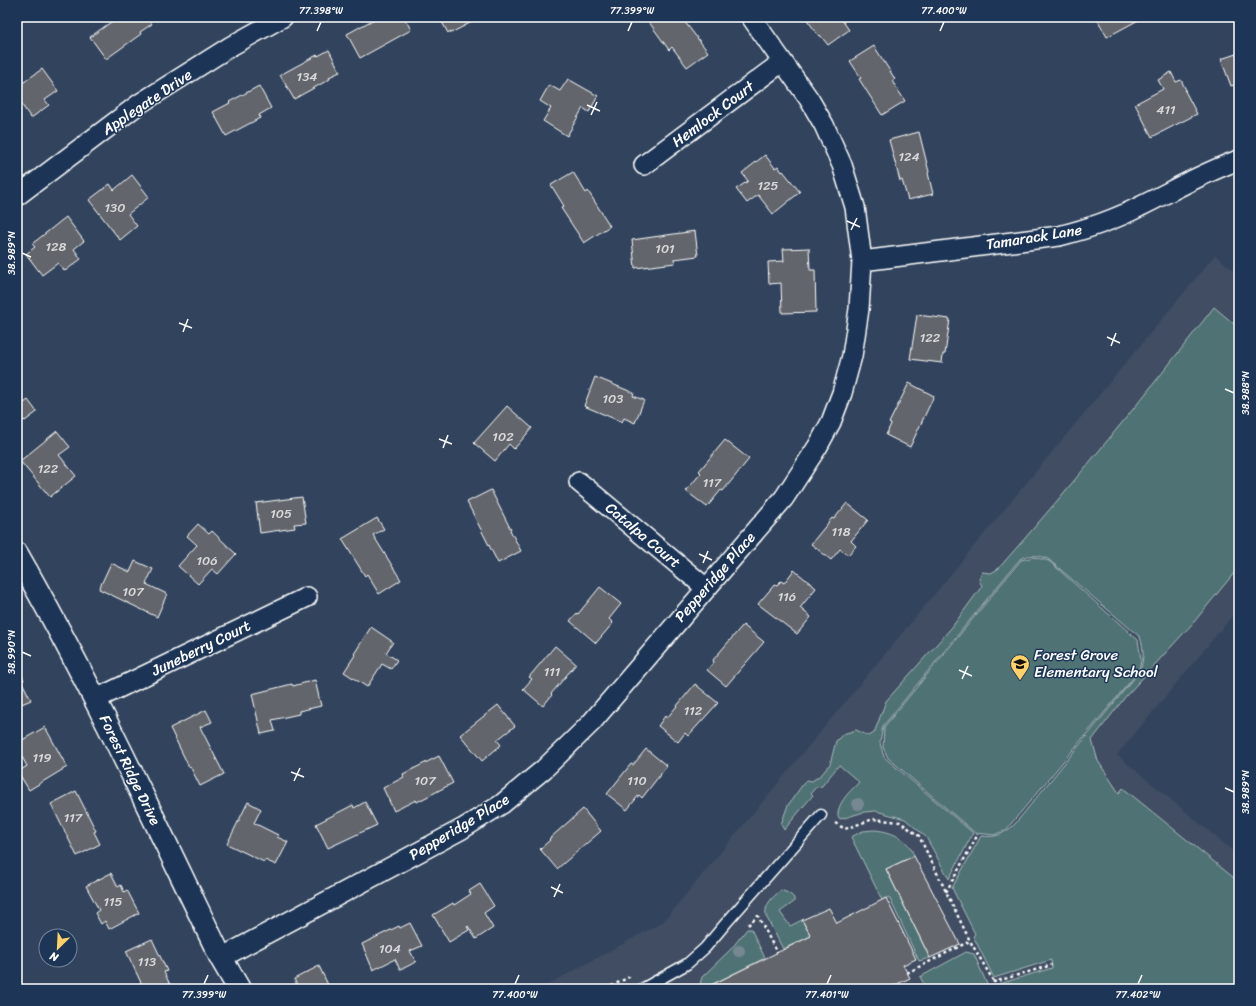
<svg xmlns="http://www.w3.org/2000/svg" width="1256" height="1006" viewBox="0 0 1256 1006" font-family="Sriracha,sans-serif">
<rect width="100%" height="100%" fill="#32445d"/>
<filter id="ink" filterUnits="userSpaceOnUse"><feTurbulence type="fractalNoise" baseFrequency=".025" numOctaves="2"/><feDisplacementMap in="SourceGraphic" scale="8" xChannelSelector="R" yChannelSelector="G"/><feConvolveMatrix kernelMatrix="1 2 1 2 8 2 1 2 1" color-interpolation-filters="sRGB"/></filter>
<g filter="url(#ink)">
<path fill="#404e62" d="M1215 255 1239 275V608L1117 755 1239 856V989H540L663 922Z"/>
<path fill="#4f7374" stroke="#a7b9ba" d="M1214 307 1239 328V567L1194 622 1126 696 1092 740 1098 761 1119 793 1123 788 1239 882V989H996L995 986 999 984 1052 968 1051 960 994 978 973 936 975 934 952 888 981 836C997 838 1003 834 1014 825L1140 671C1144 659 1144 649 1140 637L1048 559C1037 555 1030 554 1020 559L883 726 880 743 884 757 973 833 949 879 926 837 905 819 876 811 864 812 841 819 838 817C837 802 850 792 859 782L839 765 822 786 820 787 817 786 811 793 813 795 784 830 781 824 788 805 806 780 812 781 822 774 830 764 836 741 843 734 856 730 869 736 874 733 886 701 952 627 982 586 979 580 982 572 991 573 998 569C1073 484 1145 396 1214 307Z
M1034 557 1049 561 1138 640 1141 660 1139 671 1006 830 994 835 975 833 888 758 883 747 884 727 1021 560Z
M874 830C890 831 909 838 914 856L886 869 930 958 919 961 889 897 882 900 851 837 863 831Z
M781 890 790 894 794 898V902L780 912 790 926 802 920 811 936 783 949 766 916C764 904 773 897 781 890Z
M747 929H751L765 958 703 989 700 984 702 977 731 949Z
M966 952 974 954 989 989H924L926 988 920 977Z"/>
<path fill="#62666c" stroke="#fff" d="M118 17H147L152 24 140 32 141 34 106 59 90 37Z
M378 17H404L411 30 360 58 347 34Z
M441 17H481L451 33 450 31 448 33 442 22H443Z
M647 17H681L708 52 687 67 672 47 669 50 646 18Z
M805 17H840L849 30 828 45 820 35 819 36Z
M1096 17H1144L1107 37Z
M874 46 895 79 892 81 905 101 882 115 859 79 861 78 850 61Z
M329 50 340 72 329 77 330 79 294 99 280 75 317 55 318 56Z
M1239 53V83L1231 86 1221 59Z
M42 69 58 91 45 100 49 105 31 118 17 98V87Z
M1171 72 1176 82 1181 80 1186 90 1185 91 1197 114 1152 137 1135 104 1163 89 1158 80Z
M568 79 598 96 589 112 583 108 567 136 543 121 551 108 540 101 549 85 560 91Z
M259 86 271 108 259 115 260 118 226 136 213 112 230 103 229 102Z
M919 132 929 172 928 173 933 194 908 200 902 180 900 181 889 140Z
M765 155 775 168 778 166 782 172 783 171 800 192 773 214 758 195 747 203 736 189 748 181 742 173Z
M573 172 586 193 588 191 610 226 584 243 561 208 564 206 551 185Z
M132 175 149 197 128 214 137 226 120 240 89 200 110 184 114 190Z
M66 217 84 241 74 249 81 259 65 271 58 263 42 275 26 254 35 247 32 244Z
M695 231 698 256 674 259 675 263 635 268 632 240Z
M809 248 810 270H815L816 312 782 313 781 283 769 284 768 262 784 261 783 249Z
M917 315 950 319 945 354H943L942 363 910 359Z
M595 377 634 393 633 396 644 400 635 423 624 418 622 422 584 406Z
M909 383 934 396 910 447 886 435 891 424 889 423Z
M28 400 37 412 25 421 24 420 17 425V408Z
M507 406 532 428 514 449 509 444 495 461 474 443Z
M57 431 70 447 59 455 76 476 50 497 20 461Z
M725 440 749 459 723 491 721 490 707 507 686 491 701 473 699 471Z
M491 490 511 530H510L521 551 498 563 467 502Z
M302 497 306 523 294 524 295 528 260 533 256 503Z
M847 503 868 520 851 541 856 546 848 555 840 549 831 560 811 544 832 518 834 519Z
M377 518 384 529 373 535 401 580 379 594 367 574 365 576 342 539Z
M198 524 209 534 212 531 236 554 218 574 212 569 198 584 178 566 197 545 187 536Z
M135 561 153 569 146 584 167 594 157 617 99 589 111 563 130 572Z
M794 570 816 588 800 608 811 617 797 634 758 604 775 584 777 585 781 581 784 583Z
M600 587 621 604 609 619 613 623 596 643 570 621 577 613 578 614Z
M743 625 764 642 726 686 707 670 714 662 713 660Z
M371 627 393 642 386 653 397 660 391 669 382 664 367 687 344 672 355 655 354 654Z
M555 646 576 664 551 694 552 695 543 706 523 689 532 679 529 677Z
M17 666 24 680 22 682 31 700 17 706Z
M315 680 321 706 299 711V714L272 720 275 731 261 734 252 694 292 684 293 686Z
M695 684 718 703 688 736 685 733 678 742 658 726 665 716 667 718Z
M498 705 515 726 497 740 501 745 482 761 460 735Z
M206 710 212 722 200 727 224 774 200 786 190 766 189 767 170 728Z
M45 727 67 767 29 790 18 772 27 766 17 748V743Z
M646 749 667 766 642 798 639 795 627 810 607 794 631 764 633 765Z
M439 756 453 783 417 802 416 800 394 811 383 788 404 777 403 774Z
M76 791 96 831 94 832 100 844 77 856 51 804Z
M248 802 261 809 254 823 278 835 277 837 288 842 276 865 265 860 264 862 227 844Z
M365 802 377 825 328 848 316 824 353 805 354 808Z
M583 809 601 831 557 869 540 849 550 840 549 839Z
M914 856 960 944 930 958 886 869Z
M111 873 118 887 121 885 124 892 127 890 139 913 109 929 105 921 101 924 95 913 99 910 86 886Z
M480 884 494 906 484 913 493 928 476 939 468 926 467 927 469 930 449 942 433 915 453 903 454 905 471 894 469 891Z
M886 898 916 959 903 965 910 978 887 989H703L811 936 802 920 829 908 837 923Z
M410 923 422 946 410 951 416 962 400 970 395 959 373 970 362 944 399 926 400 928Z
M152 939 167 971 164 972 172 989H144L126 951Z
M319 966 330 989H299L294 979Z"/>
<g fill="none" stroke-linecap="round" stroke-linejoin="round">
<g stroke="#fff" stroke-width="13">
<path id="lane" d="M642 989 687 964 705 948 726 923 821 815"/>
</g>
<g stroke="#fff" stroke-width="22">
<path id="street" d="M644 165 782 62
M17 196 139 104 231 46 283 17
M862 261 1059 236C1087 229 1114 220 1139 207 1172 191 1204 172 1239 160
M579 482 706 588
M96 699 307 597
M221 958 462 829 502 804 544 769 591 723 784 498 818 446 831 422 842 393 852 356 859 309 862 261 855 207 842 165 824 125 809 99 751 17"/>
</g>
<g stroke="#fff" stroke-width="25">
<path id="secondary" d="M17 554C92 685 155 822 221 958L239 989"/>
</g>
<path stroke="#fff" stroke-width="2.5" stroke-dasharray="3 3" stroke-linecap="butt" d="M835 823 845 829 873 819 900 822 919 836 970 941
M946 892 977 836
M748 925 758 916 777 953
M907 973 970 941 994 982
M606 989 629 977 630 979
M995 989 994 982 1052 965"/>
<use href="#lane" stroke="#1d3557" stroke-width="10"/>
<use href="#street" stroke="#1d3557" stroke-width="19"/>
<use href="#secondary" stroke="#1d3557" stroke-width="22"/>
</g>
<g fill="#778893">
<circle cx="858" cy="804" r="6"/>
<circle cx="739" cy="951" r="6"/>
</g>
</g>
<path fill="none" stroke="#fff" stroke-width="1.5" d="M317 31 321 22M628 31 632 22M940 31 944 22M587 105 600 111M591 115 597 102M847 221 860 227M851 230 857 218M22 253 31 257M179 323 192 328M183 332 188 319M1107 337 1120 343M1111 346 1116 333M1225 389 1234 393M439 439 452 444M443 448 448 435M699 554 712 560M703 563 708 551M22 652 31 656M959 670 972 676M962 679 968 666M291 772 304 777M294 781 300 768M1225 788 1234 792M551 887 563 893M554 897 560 884M204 984 208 975M515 984 519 975M827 984 831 975M1138 984 1142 975"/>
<defs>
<g id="school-pin" transform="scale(1)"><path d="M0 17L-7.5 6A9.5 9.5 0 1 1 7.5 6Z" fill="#ffd166" stroke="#1d3557"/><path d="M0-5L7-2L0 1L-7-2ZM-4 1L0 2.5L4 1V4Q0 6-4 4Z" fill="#111"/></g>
</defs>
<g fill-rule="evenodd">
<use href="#school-pin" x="1020" y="664"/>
</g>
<g text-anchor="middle" stroke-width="3" stroke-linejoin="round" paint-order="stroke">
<g font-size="13" fill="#d8d9da">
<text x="307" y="81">134</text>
<text x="1166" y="114">411</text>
<text x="909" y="161">124</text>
<text x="768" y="190">125</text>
<text x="115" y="212">130</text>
<text x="56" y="251">128</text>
<text x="665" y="253">101</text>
<text x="930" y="342">122</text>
<text x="613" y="403">103</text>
<text x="503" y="441">102</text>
<text x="48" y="473">122</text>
<text x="712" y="487">117</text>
<text x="281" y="518">105</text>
<text x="841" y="536">118</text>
<text x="207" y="565">106</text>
<text x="133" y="596">107</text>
<text x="787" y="601">116</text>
<text x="552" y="676">111</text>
<text x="693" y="715">112</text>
<text x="42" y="762">119</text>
<text x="425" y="785">107</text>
<text x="637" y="785">110</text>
<text x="73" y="822">117</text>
<text x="113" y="906">115</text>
<text x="390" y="953">104</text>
<text x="147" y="966">113</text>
</g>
<g font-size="15" fill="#fff" stroke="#1d3557">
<text transform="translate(147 102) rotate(-34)" y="5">Applegate Drive</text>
<text transform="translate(713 114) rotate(-37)" y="5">Hemlock Court</text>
<text transform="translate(1034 237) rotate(-9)" y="5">Tamarack Lane</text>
<text transform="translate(643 535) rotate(40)" y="5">Catalpa Court</text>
<text transform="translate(715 577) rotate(-49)" y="5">Pepperidge Place</text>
<text transform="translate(201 648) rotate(-26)" y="5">Juneberry Court</text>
<text transform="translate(130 770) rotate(64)" y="5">Forest Ridge Drive</text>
<text transform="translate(459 827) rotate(-31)" y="5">Pepperidge Place</text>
</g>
<g font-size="15" fill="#fff" stroke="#1d3557" text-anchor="start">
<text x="1034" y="660">Forest Grove<tspan x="1034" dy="17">Elementary School</tspan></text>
</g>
</g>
<rect width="1256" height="1006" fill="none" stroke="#1d3557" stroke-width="44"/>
<g transform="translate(58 948) rotate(204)"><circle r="19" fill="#1d3557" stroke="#77869a"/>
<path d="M0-3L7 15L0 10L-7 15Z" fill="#ffd166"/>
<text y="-6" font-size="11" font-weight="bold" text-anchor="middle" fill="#ffffff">N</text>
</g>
<rect x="22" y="22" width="1212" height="962" fill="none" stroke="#fff" stroke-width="1.5"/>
<g font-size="10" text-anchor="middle" fill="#fff">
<text x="321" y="14">77.398°W</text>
<text x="632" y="14">77.399°W</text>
<text x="944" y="14">77.400°W</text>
<text transform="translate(11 253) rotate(-90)" y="4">38.989°N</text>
<text transform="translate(1245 393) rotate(-90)" y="4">38.988°N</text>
<text transform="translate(11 652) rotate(-90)" y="4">38.990°N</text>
<text transform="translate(1245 792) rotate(-90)" y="4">38.989°N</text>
<text x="204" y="998">77.399°W</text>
<text x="515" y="998">77.400°W</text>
<text x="827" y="998">77.401°W</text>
<text x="1138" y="998">77.402°W</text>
</g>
</svg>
